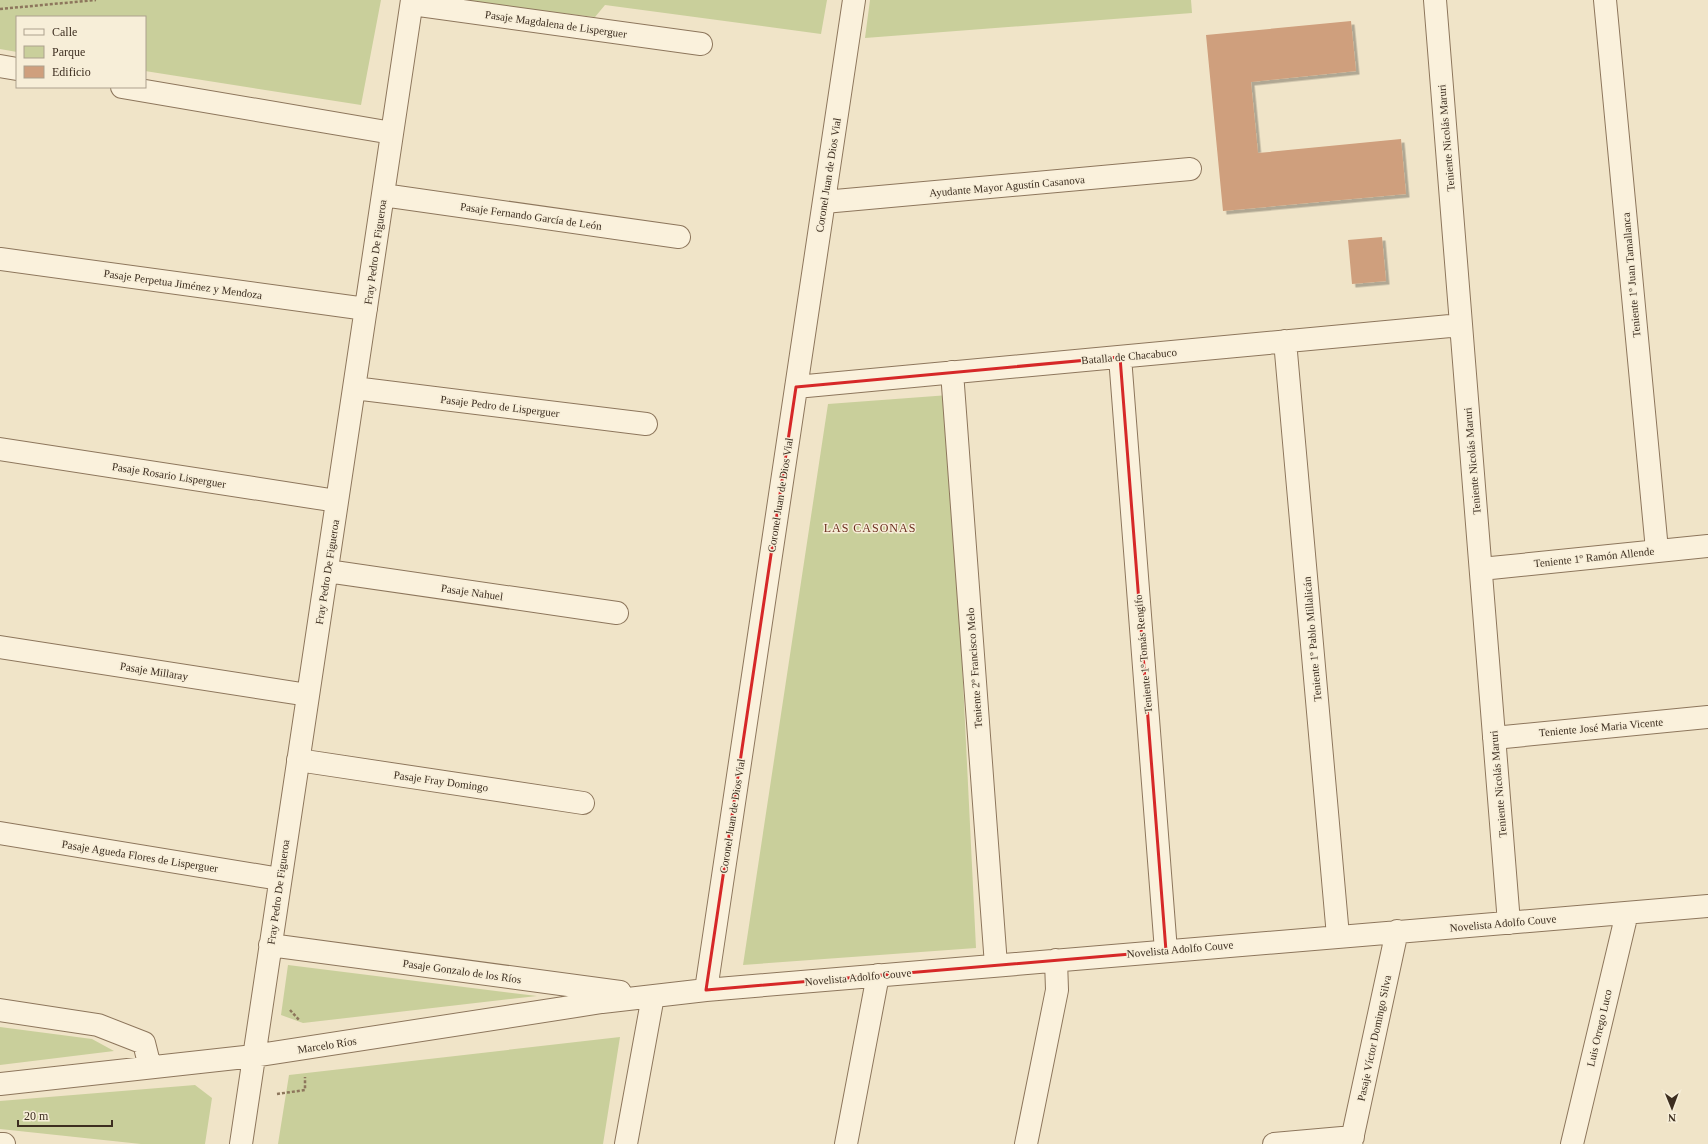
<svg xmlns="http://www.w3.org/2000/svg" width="1708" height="1144" viewBox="0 0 1708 1144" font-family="'Times New Roman',serif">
<defs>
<filter id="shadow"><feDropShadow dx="3.5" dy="3.5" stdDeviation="0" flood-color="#0004"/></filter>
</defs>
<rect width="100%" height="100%" fill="#f0e4c8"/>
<path fill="#c9cf9b" d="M0 0H381L361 105 145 71V17H17V52L0 49Z
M447 0H827L821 34 605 5 595 17Z
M870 0H1191L1192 13 865 38Z
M949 395 976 948 743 965 828 404Z
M288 965 537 996 303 1023 281 1015Z
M0 1027 92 1039 114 1051 0 1065Z
M620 1037 603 1144H278L289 1075Z
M195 1085 212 1098 205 1144H141L0 1129V1101Z"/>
<path fill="#cf9f7d" filter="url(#shadow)" d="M1351 21 1356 71 1251 82 1258 153 1401 139 1406 194 1223 211 1206 35Z
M1382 237 1386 281 1352 284 1348 240Z"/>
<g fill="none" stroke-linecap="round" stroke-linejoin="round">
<g stroke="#8d765c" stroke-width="24">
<path id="minor" d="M1435 0 1509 923
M1605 0 1657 550
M412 4 701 44
M0 66 17 69
M122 87 392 133
M383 195 679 237
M824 202 1190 169
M0 259 366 309
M1285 341 1338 936
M1120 357 1166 951
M952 372 996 965
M796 387 1461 325
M354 388 646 424
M0 449 337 501
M1481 569 1708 546
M327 571 617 613
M0 647 308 695
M1494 738 1708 717
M298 760 583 803
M0 833 280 879
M270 945 620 992
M706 990 854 0
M0 1010 98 1025 144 1043 150 1067
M0 1084 254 1056 602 1002 706 990 1708 906
M0 1144H4
M241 1144 412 0
M626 1144 653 996
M846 1144 878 975
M1026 1144 1057 990 1056 960
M1274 1144 1353 1137
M1351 1144 1397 931
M1572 1144 1627 913"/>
</g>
<path stroke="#8d765c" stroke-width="2.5" stroke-dasharray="3 2" stroke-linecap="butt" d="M0 9 96 0
M290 1010 300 1021
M277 1094 305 1090V1077"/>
<use href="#minor" stroke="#faf1dc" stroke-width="22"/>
</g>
<path fill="none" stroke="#d62828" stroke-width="3" stroke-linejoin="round" d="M1120 357 1166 951 706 990 796 387Z"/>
<g text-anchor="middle" stroke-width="3" stroke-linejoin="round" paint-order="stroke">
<g font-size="11" fill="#3d2e20" stroke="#f7eed8">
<text transform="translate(556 24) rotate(8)" y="4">Pasaje Magdalena de Lisperguer</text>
<text transform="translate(1446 138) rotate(-95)" y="4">Teniente Nicolás Maruri</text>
<text transform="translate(828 175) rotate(-81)" y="4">Coronel Juan de Dios Vial</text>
<text transform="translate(1007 186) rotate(-5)" y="4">Ayudante Mayor Agustín Casanova</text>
<text transform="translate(531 216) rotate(8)" y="4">Pasaje Fernando García de León</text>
<text transform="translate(375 252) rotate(-82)" y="4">Fray Pedro De Figueroa</text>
<text transform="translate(1631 275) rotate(-95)" y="4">Teniente 1º Juan Tamallanca</text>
<text transform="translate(183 284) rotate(8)" y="4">Pasaje Perpetua Jiménez y Mendoza</text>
<text transform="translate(1129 356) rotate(-5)" y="4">Batalla de Chacabuco</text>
<text transform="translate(500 406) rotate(7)" y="4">Pasaje Pedro de Lisperguer</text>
<text transform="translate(1472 461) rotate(-95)" y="4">Teniente Nicolás Maruri</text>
<text transform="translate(169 475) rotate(9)" y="4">Pasaje Rosario Lisperguer</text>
<text transform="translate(780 495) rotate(-81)" y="4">Coronel Juan de Dios Vial</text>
<text transform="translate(1594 557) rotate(-6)" y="4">Teniente 1º Ramón Allende</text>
<text transform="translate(327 572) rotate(-81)" y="4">Fray Pedro De Figueroa</text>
<text transform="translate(472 592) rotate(8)" y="4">Pasaje Nahuel</text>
<text transform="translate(1312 639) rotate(-95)" y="4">Teniente 1º Pablo Millalicán</text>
<text transform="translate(1143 654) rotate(-95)" y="4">Teniente 1º Tomás Rengifo</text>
<text transform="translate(974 668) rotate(-94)" y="4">Teniente 2º Francisco Melo</text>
<text transform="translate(154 671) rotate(9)" y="4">Pasaje Millaray</text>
<text transform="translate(1601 727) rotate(-5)" y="4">Teniente José Maria Vicente</text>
<text transform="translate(441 781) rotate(8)" y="4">Pasaje Fray Domingo</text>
<text transform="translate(1498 784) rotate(-95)" y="4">Teniente Nicolás Maruri</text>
<text transform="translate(732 816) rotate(-81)" y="4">Coronel Juan de Dios Vial</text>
<text transform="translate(140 856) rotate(9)" y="4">Pasaje Agueda Flores de Lisperguer</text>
<text transform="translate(278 892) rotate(-82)" y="4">Fray Pedro De Figueroa</text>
<text transform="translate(1503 923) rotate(-5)" y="4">Novelista Adolfo Couve</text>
<text transform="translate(1180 949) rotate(-5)" y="4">Novelista Adolfo Couve</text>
<text transform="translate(462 971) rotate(8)" y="4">Pasaje Gonzalo de los Ríos</text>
<text transform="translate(858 977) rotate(-5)" y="4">Novelista Adolfo Couve</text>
<text transform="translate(1599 1028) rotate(-77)" y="4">Luis Orrego Luco</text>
<text transform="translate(1374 1038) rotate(-78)" y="4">Pasaje Víctor Domingo Silva</text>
<text transform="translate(327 1045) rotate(-9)" y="4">Marcelo Ríos</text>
</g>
<g font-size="12" letter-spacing="1" fill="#6b2e1e" stroke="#f7eed8">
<text x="870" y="532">LAS CASONAS</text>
</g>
</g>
<rect x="16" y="16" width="130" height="72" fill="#f7eed8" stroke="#ada18e"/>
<rect x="24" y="29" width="20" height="6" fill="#faf1dc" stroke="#ada18e"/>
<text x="52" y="36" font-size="12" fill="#3d2e20">Calle</text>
<rect x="24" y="46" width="20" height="12" fill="#c9cf9b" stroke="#ada18e"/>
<text x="52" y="56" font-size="12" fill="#3d2e20">Parque</text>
<rect x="24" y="66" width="20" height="12" fill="#cf9f7d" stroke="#ada18e"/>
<text x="52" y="76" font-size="12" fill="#3d2e20">Edificio</text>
<g transform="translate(1672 1108) rotate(179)" stroke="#f7eed8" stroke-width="3" paint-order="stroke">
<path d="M0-3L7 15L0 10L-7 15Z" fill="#3d2e20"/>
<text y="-6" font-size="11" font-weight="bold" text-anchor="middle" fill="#3d2e20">N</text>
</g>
<path d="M18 1120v6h94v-6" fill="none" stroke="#3d2e20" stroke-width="2"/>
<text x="24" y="1120" font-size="12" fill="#3d2e20" stroke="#f7eed8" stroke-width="3" paint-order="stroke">20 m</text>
</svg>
